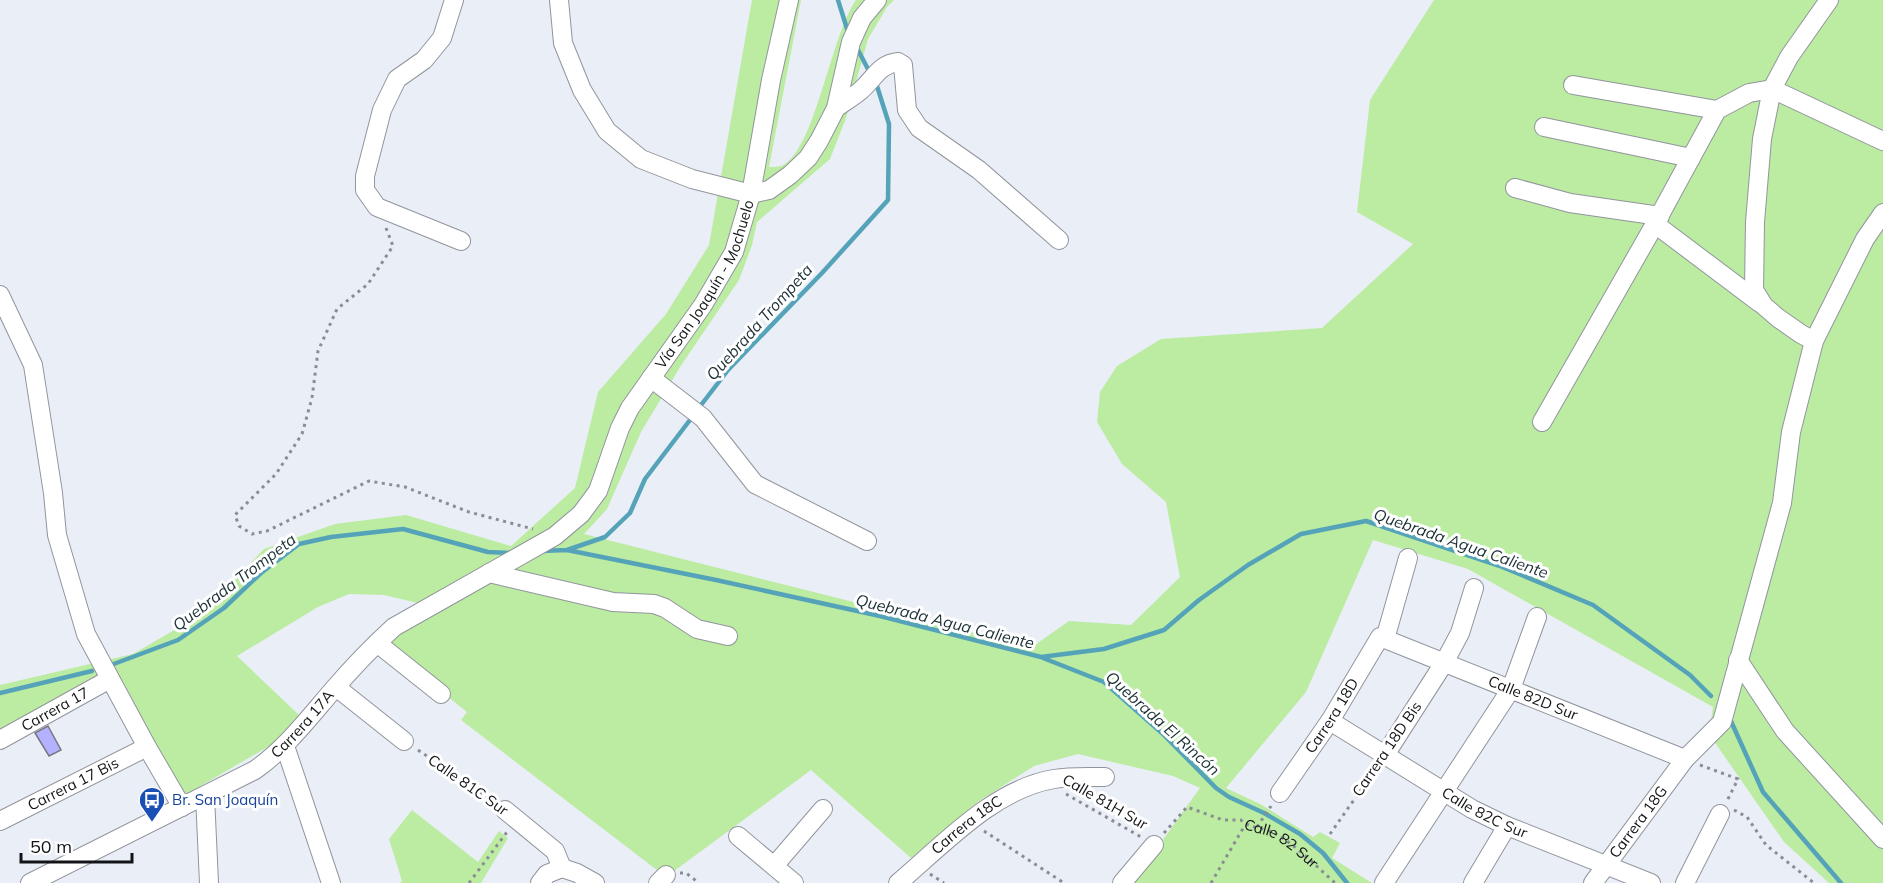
<svg xmlns="http://www.w3.org/2000/svg" width="1883" height="883" viewBox="0 0 1883 883" font-family="Mulish,sans-serif">
<rect width="100%" height="100%" fill="#eaeef7"/>
<path fill="#bceba2" d="M752 0H801L769 167C773 167 780 167 783 165 815 149 831 35 856 0H894L887 7 868 39 846 118 830 159 757 222 752 245 739 280 680 367 641 432 607 509 584 534 1032 647 1069 621 1131 625 1180 577 1166 502 1122 464 1097 422 1100 392 1117 366 1161 339 1322 328 1413 244 1357 212 1370 100 1434 0H1883V883H1829L1784 842 1709 734 1713 707 1468 569 1373 540 1306 692 1226 788 1262 805 1313 837 1320 832 1340 843 1332 858 1372 883H1132L1200 788 1173 776 1078 754 1034 766 979 801 911 858 811 770 666 877 461 720 467 712 373 637 418 603 384 595 349 594 318 607 237 656 299 715 271 745 185 795 120 682 0 738V685L133 654 202 614 264 549 335 524 406 515 511 546 575 488 598 392 666 314 709 245Z
M412 810 478 862 499 831 508 838 481 883H400L402 881 389 839Z"/>
<g fill="none" stroke-linecap="round" stroke-linejoin="round">
<path stroke="#54a3b9" stroke-width="4.5" d="M838 0 848 32
M857 48 870 73
M698 409 728 370 822 273 888 200 889 124 876 83
M567 550 716 580 880 616 1041 657 1104 649 1164 630 1199 600 1248 565 1301 534 1366 521 1500 566 1593 605 1690 675 1711 696
M541 551 567 550 605 537 630 513 645 479 693 416
M1043 658 1104 682 1163 734 1216 788 1229 797 1264 813 1300 834 1323 853 1347 883
M111 665 178 640 224 608 261 573 299 544 331 537 403 529 488 552 513 553
M0 693 92 671
M1730 719 1763 792 1841 883"/>
</g>
<path fill="#b4b1ff" stroke="#777780" stroke-width="1.5" d="M48 726 61 750 49 756 35 733Z"/>
<g fill="none" stroke-linecap="round" stroke-linejoin="round">
<g stroke="#91959d" stroke-width="20">
<g id="minor">
<path d="M454 0 442 38 424 60 397 79 382 110 365 176V190L377 207 461 241"/>
<path d="M559 0 563 43 582 90 607 131 641 159 692 179 751 194 769 190 790 175 808 158 819 141 836 108 851 42 862 18 877 0"/>
<path d="M1573 85 1717 110"/>
<path d="M836 108C844 102 853 97 860 91 874 79 879 64 898 62L903 65 907 110 919 128 979 170 1059 240"/>
<path d="M1544 127 1691 158"/>
<path d="M1515 188 1570 203 1660 216"/>
<path d="M1655 224 1760 303"/>
<path d="M0 295 33 365 53 493 57 535 86 634 147 747 182 807"/>
<path d="M1814 341 1801 334 1778 318 1764 306 1754 290 1755 222 1762 139 1772 89 1789 57 1829 0"/>
<path d="M651 378 703 418 755 484 867 541"/>
<path d="M1542 422 1655 224 1717 110 1749 93 1772 89 1883 141"/>
<path d="M489 573 613 602 654 604 665 608 697 629 728 636"/>
<path d="M1385 639 1408 558"/>
<path d="M377 643 441 694"/>
<path d="M1738 660 1785 731 1883 839"/>
<path d="M336 687 404 741"/>
<path id="s2" d="M1330 721 1472 809 1507 826 1651 883"/>
<path id="s3" d="M0 740 110 679"/>
<path d="M285 746 331 883"/>
<path d="M1385 755 1444 663 1460 633 1474 588"/>
<path id="s4" d="M1280 793 1330 721 1380 637 1685 759"/>
<path d="M205 796 209 883"/>
<path d="M505 810 555 851 562 868"/>
<path id="s5" d="M0 821 147 747"/>
<path d="M738 836 794 883"/>
<path d="M774 866 823 809"/>
<path d="M562 868 577 873 595 883"/>
<path id="s6" d="M30 883 255 770C286 748 308 719 333 690 352 668 372 647 394 627L555 536 581 514 598 491 620 428 630 408 703 305 734 252 751 194 771 80 789 0"/>
<path d="M540 883 547 874 562 868"/>
<path d="M658 883 666 875"/>
<path id="s7" d="M898 883C944 844 994 789 1054 779 1071 776 1088 777 1105 777"/>
<path d="M1122 883 1154 845"/>
<path d="M1384 883 1511 689 1537 617"/>
<path d="M1473 883 1507 826"/>
<path id="s8" d="M1593 883 1685 759 1722 722 1782 503 1791 432 1814 341 1865 239 1883 213"/>
<path d="M1685 883 1720 814"/>
</g>
</g>
<g stroke="#8a8d93" stroke-width="3" stroke-dasharray="3 4.5" stroke-linecap="butt">
<path d="M386 228 393 246 368 284 337 309 318 351 312 398 302 434 276 474 235 515 239 526 252 534 267 531 369 481 405 487 469 512 533 529"/>
<path d="M418 750 492 800"/>
<path d="M1700 765 1738 779 1727 801"/>
<path d="M1066 794 1141 837"/>
<path d="M1734 810 1747 817 1766 845 1814 883"/>
<path d="M1257 827 1271 806"/>
<path d="M984 831 1064 883"/>
<path id="s1" d="M1164 833 1187 807 1223 820H1241C1249 829 1265 827 1276 834 1298 847 1316 866 1335 883"/>
<path d="M1330 834 1377 767"/>
<path d="M680 873H686L699 883"/>
<path d="M930 874 944 883"/>
<path d="M469 883 507 832"/>
<path d="M1211 883 1245 825"/>
</g>
<use href="#minor" stroke="#fff" stroke-width="18"/>
</g>
<defs>
<g id="bus-pin" transform="scale(1.35)"><path d="M0 17L-7.5 6A9.5 9.5 0 1 1 7.5 6Z" fill="#1a4fb4" stroke="#fff"/><path d="M-5-6H5V4H4V6H2V4H-2V6H-4V4H-5ZM-3.5-4V0h7V-4ZM-3.5 1.2v1.5H-2V1.2ZM2 1.2v1.5H3.5V1.2Z" fill="#fff"/></g>
</defs>
<g fill-rule="evenodd">
<use href="#bus-pin" x="152" y="800"/>
</g>
<g text-anchor="middle" stroke-width="6" stroke-linejoin="round" paint-order="stroke">
<g font-size="15" fill="#131417" stroke="#fff">
<text dy="5" stroke="none"><textPath href="#s6" startOffset="934">Vía San Joaquín - Mochuelo</textPath></text>
<text dy="5" stroke="none"><textPath href="#s4" startOffset="350">Calle 82D Sur</textPath></text>
<text dy="5" stroke="none"><textPath href="#s3" startOffset="63">Carrera 17</textPath></text>
<text dy="5" stroke="none"><textPath href="#s4" startOffset="93">Carrera 18D</textPath></text>
<text dy="5" stroke="none"><textPath href="#s6" startOffset="318">Carrera 17A</textPath></text>
<text transform="translate(1387 749) rotate(-56)" y="5">Carrera 18D Bis</text>
<text dy="5" stroke="none"><textPath href="#s5" startOffset="82">Carrera 17 Bis</textPath></text>
<text transform="translate(468 785) rotate(35)" y="5">Calle 81C Sur</text>
<text transform="translate(1105 802) rotate(30)" y="5">Calle 81H Sur</text>
<text dy="5" stroke="none"><textPath href="#s2" startOffset="180">Calle 82C Sur</textPath></text>
<text dy="5" stroke="none"><textPath href="#s8" startOffset="76">Carrera 18G</textPath></text>
<text dy="5" stroke="none"><textPath href="#s7" startOffset="90">Carrera 18C</textPath></text>
<text dy="5" stroke="none"><textPath href="#s1" startOffset="138">Calle 82 Sur</textPath></text>
</g>
<g font-size="15" fill="#164399" stroke="#fff" text-anchor="start">
<text x="172" y="805">Br. San Joaquín</text>
</g>
<g font-size="16" font-style="italic" fill="#1a2f34" stroke="#fff">
<text transform="translate(759 322) rotate(-48)" y="6">Quebrada Trompeta</text>
<text transform="translate(1461 543) rotate(19)" y="6">Quebrada Agua Caliente</text>
<text transform="translate(234 582) rotate(-37)" y="6">Quebrada Trompeta</text>
<text transform="translate(945 621) rotate(14)" y="6">Quebrada Agua Caliente</text>
<text transform="translate(1163 723) rotate(42)" y="6">Quebrada El Rincón</text>
</g>
</g>
<path d="M21 853v9h111v-9" fill="none" stroke="#131417" stroke-width="3"/>
<text x="30" y="853" font-size="18" fill="#131417" stroke="#ffffff" stroke-width="4.5" paint-order="stroke">50 m</text>
</svg>
